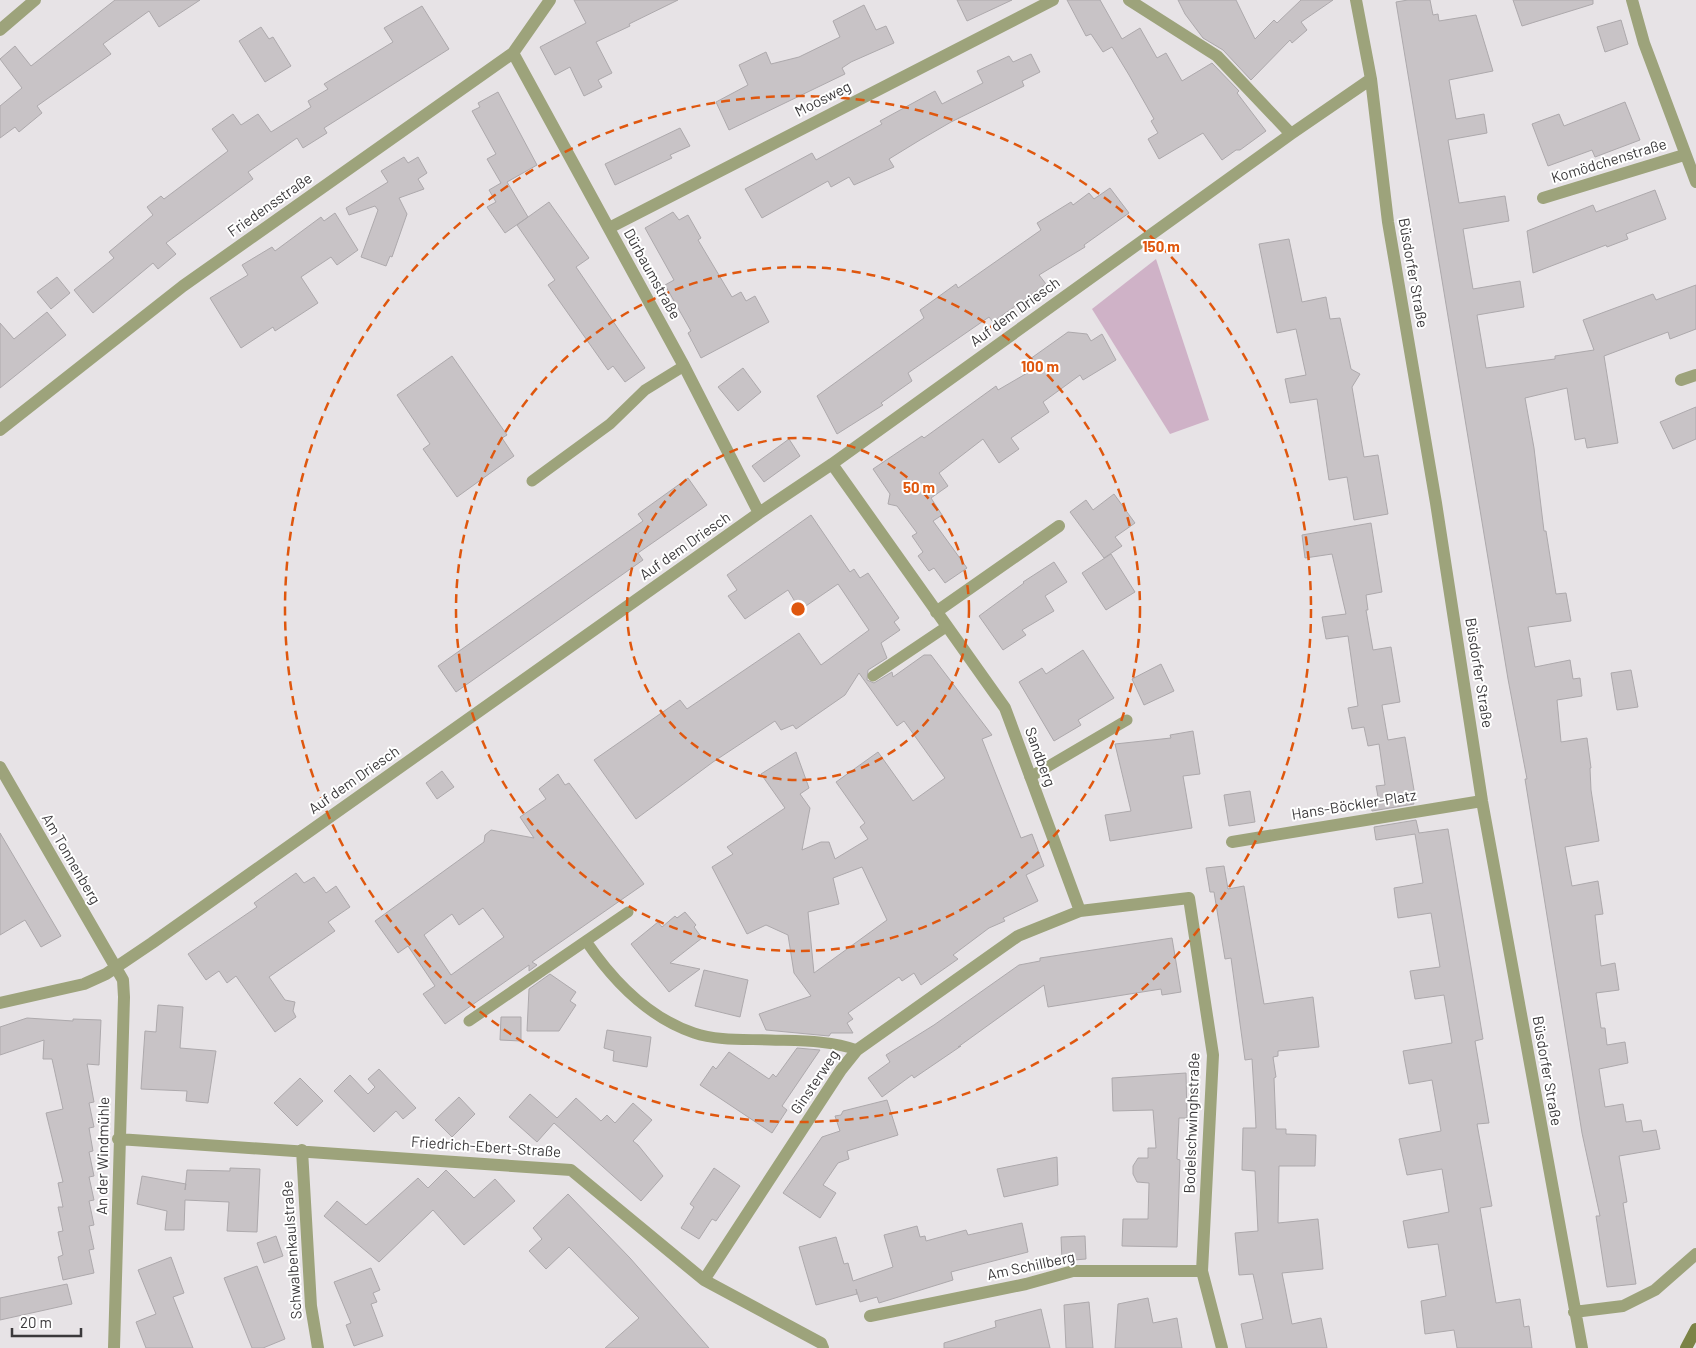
<svg xmlns="http://www.w3.org/2000/svg" width="1696" height="1348" viewBox="0 0 1696 1348" font-family="Barlow,sans-serif">
<rect width="100%" height="100%" fill="#e7e3e6"/>
<path fill="#cfb2c7" d="M1156 259 1209 420 1170 434 1092 309Z"/>
<path fill="#c8c3c6" stroke="#ada9ac" fill-rule="evenodd" d="M115 0H200L159 27 149 11 103 44 111 54 37 106 42 113 19 132 15 127 0 138V106L22 88 0 59 15 46 31 66Z
M574 0H678L629 24 630 26 596 42 612 73 598 80 602 87 584 96 570 67 555 75 540 47 586 23Z
M957 0H1012L967 21Z
M1067 0H1100L1122 39 1140 28 1157 58 1166 53 1182 81 1212 63 1239 91 1237 93 1266 131 1240 150H1236L1222 160 1203 133 1159 159 1148 139 1158 133 1151 121 1154 119 1129 75 1112 47 1103 52 1091 34 1086 36Z
M1178 0H1236L1255 39 1274 20 1277 23 1301 0H1333L1301 22 1307 30 1292 43 1290 40 1251 80 1223 50 1203 38 1185 14Z
M1408 0H1430L1433 15 1438 14 1439 21 1476 15 1493 71 1449 80 1456 119 1484 114 1487 133 1448 140 1459 203 1505 196 1509 221 1463 229 1473 289 1520 281 1524 307 1477 315 1486 368 1555 359V356L1594 350 1583 320 1653 294 1656 300 1696 285V329L1670 339 1668 332 1604 356 1618 443 1587 448 1585 438 1575 440 1567 388 1525 398 1534 448 1544 531H1546L1556 594 1566 593 1571 621 1528 627 1535 667 1570 660 1573 679 1580 678 1582 696 1557 700 1561 742 1587 738 1591 768H1590L1591 790 1599 841 1565 847 1572 886 1598 881 1603 914 1595 915 1601 966 1615 963 1619 990 1596 993 1601 1028H1605L1607 1045 1625 1042 1628 1063 1599 1069 1605 1107 1623 1104 1626 1122 1641 1120 1643 1132 1656 1130 1660 1149 1619 1156 1627 1202 1623 1203 1636 1284 1607 1287 1596 1216H1600L1582 1133 1525 779H1527L1508 679 1396 2Z
M1513 0H1593V4L1522 26Z
M864 5 876 30 886 26 894 43 851 62 842 68 845 74 729 130 716 102 748 85 739 65 766 52 771 64 799 57 840 37 833 21Z
M422 6 449 49 324 128 327 133 303 148 297 138 248 172 253 179 166 243 176 254 158 269 153 263 93 313 74 290 114 258 109 252 153 215 147 207 161 196 164 199 228 151 212 129 233 114 241 125 258 114 271 132 311 107 308 101 328 89 324 84 393 42 384 28Z
M1621 20 1628 44 1605 52 1597 27Z
M261 27 269 39 273 37 291 66 265 82 239 41Z
M1031 54 1040 72 1022 81 1024 86 951 122 920 140 889 159 894 167 854 185 849 177 831 187 828 181 762 218 745 189 812 153 816 160 882 124 880 121 935 91 942 104 983 83 977 71 1009 56 1013 62Z
M498 92 537 165 507 182 528 217 505 233 487 207 496 202 489 190 501 183 487 159 496 154 472 111 480 107 478 103Z
M1625 102 1640 140 1595 157 1592 150 1548 166 1532 124 1559 114 1564 126Z
M680 128 690 146 670 155 672 158 615 185 605 164Z
M404 157 408 163 418 157 427 173 418 179 424 189 399 198 407 214 392 257 390 256 386 266 361 257 378 210 375 206 349 215 346 208 388 182 381 171Z
M1110 188 1129 213 1084 245 1085 247 1039 275 1046 284 993 322 989 317 908 373 912 381 881 403 883 405 837 434 817 396 924 318 920 310 956 284 958 288 1041 230 1037 223 1071 202 1073 205 1089 193 1094 199Z
M1655 190 1666 219 1626 234 1628 239 1607 247 1606 245 1533 273 1527 231 1593 205 1596 212Z
M549 202 589 258 576 267 645 368 625 382 613 366 608 370 548 285 555 280 517 225Z
M673 212 679 220 688 215 701 238 698 240 732 297 741 292 746 301 755 296 769 322 701 358 688 333 691 331 665 285 674 280 645 228Z
M335 213 358 250 337 265 331 257 301 277 318 303 275 331 273 327 241 348 210 298 248 275 242 265 272 247 275 251 321 217 324 221Z
M1289 239 1302 302 1326 297 1330 319 1340 318 1351 369 1360 374 1352 387 1364 457 1378 455 1388 514 1354 520 1347 477 1329 480 1317 399 1290 403 1285 379 1306 375 1296 329 1277 333 1259 244Z
M57 277 70 293 51 309 37 292Z
M47 312 66 335 0 388V323L14 339Z
M1068 332 1087 334 1091 341 1102 334 1116 360 1083 380 1080 375 1043 402 1049 412 1011 438 1019 449 999 463 983 439 939 473 948 486 931 498 942 515 933 521 967 568 945 583 934 568 929 571 918 556 923 552 912 536 917 533 897 506 888 504 890 494 873 469 922 436 924 438 996 386 998 390 1029 372 1023 364Z
M452 356 507 435 502 438 514 456 457 497 423 449 430 444 397 395Z
M743 368 761 392 738 411 718 387Z
M1696 407V439L1673 449 1660 422Z
M789 439 800 456 764 482 752 466Z
M688 478 707 505 638 553 643 560 456 692 438 666 643 521 638 514Z
M1114 494 1135 523 1115 537 1122 546 1104 558 1070 512 1086 500 1093 510Z
M811 515 850 572 854 569 860 578 868 573 899 618 894 622 900 630 881 643 887 658 868 670 867 680 874 683 892 672 893 677 924 655H931L992 735 982 739 1021 838 1032 834 1044 866 1026 875 1038 901 1003 918 1005 921 989 928 953 955 958 959 921 985 914 973 902 981 899 977 848 1013 853 1019 847 1023 853 1033H831L829 1036 766 1030 759 1014 811 996 794 973 788 935 766 925 747 934 712 867 733 854 727 847 785 808 761 774 796 752 809 788 800 794 810 808 802 850 821 842H829L835 859 868 839 860 827 865 823 836 782 878 752 913 801 945 778 904 721 897 726 859 673 845 695 796 729 793 725 781 730 775 721 713 762 636 819 594 760 680 700 687 709 799 633 821 665 869 630 838 584 800 610 788 590 745 619 728 596 737 590 727 575ZM862 867 887 920 814 973 808 912 839 904 833 878Z
M1371 523 1382 592 1366 595 1368 610H1366L1373 650 1391 647 1400 702 1382 705 1388 740 1405 737 1415 796 1412 797 1414 804 1372 811 1370 803 1379 802 1376 786 1385 785 1379 744 1368 746 1364 727 1352 729 1348 708 1358 706 1348 636 1326 639 1322 617 1346 614 1332 554 1305 558 1302 535Z
M1111 554 1135 592 1106 610 1082 573Z
M1054 562 1067 582 1045 596 1054 611 1022 630 1026 635 1003 650 979 616 1024 583 1023 582Z
M1083 650 1114 698 1078 720 1081 725 1054 741 1019 682 1042 668 1046 674Z
M1161 664 1174 691 1144 705 1132 679Z
M1631 670 1638 707 1617 710 1611 673Z
M1193 731 1200 774 1183 776 1192 828 1110 841 1105 815 1131 811 1115 744 1171 738 1170 735Z
M442 771 454 787 437 799 426 783Z
M558 774 565 785 569 783 644 884 532 962 537 965 529 971V965L445 1024 423 994 435 986 408 946 398 953 375 921 484 842 485 835 491 830 534 838 520 817 546 799 539 789ZM483 908 504 937 451 975 424 935 452 914 459 925Z
M1250 791 1255 822 1229 826 1224 795Z
M1416 820 1419 833 1448 829 1483 1039 1475 1041 1489 1123 1477 1124 1492 1206 1480 1208 1496 1303 1520 1299 1524 1327 1529 1326 1532 1348H1457L1454 1330 1425 1334 1421 1301 1446 1296 1438 1244 1408 1248 1403 1221 1449 1212 1442 1169 1407 1175 1399 1139 1441 1131 1432 1080 1409 1084 1403 1051 1452 1043 1444 995 1415 999 1410 971 1440 967 1431 913 1398 918 1394 888 1423 883 1415 834 1376 840 1374 827Z
M0 833 61 936 41 947 25 920 0 935Z
M1224 866 1228 889 1244 886 1264 1004 1313 997 1319 1047 1278 1051V1056L1273 1057 1276 1077 1274 1078 1276 1129H1286V1134L1316 1135 1315 1166H1279L1278 1223 1318 1219 1323 1269 1282 1273 1292 1324 1321 1318 1327 1348H1246L1241 1324 1263 1319 1253 1274 1239 1275 1235 1233 1258 1231 1255 1171 1242 1170 1243 1128H1256L1255 1107 1252 1059 1245 1060 1231 958 1225 959 1214 892H1210L1206 868Z
M296 873 304 883 314 877 326 893 336 886 350 907 328 922 335 931 269 977 285 1000 295 1002 293 1011 296 1017 275 1032 236 976 227 983 219 971 206 980 188 954 257 907 254 903Z
M685 912 696 925 694 927 702 938 670 963 700 969 669 992 631 944 658 922 662 927 675 916 677 918Z
M1172 938 1181 992 1162 995 1161 989 1048 1007 1044 985 958 1047 961 1046 914 1078 912 1075 882 1097 868 1078 890 1062 886 1055 934 1025 1019 965 1040 961V958Z
M704 970 748 980 740 1017 695 1006Z
M550 974 576 992 570 1001 576 1005 559 1031H527L529 989Z
M158 1005 183 1007 180 1048 216 1051 208 1103 186 1101 187 1091 141 1089 145 1031 156 1032Z
M501 1017H521V1041L500 1040Z
M27 1018 73 1021V1019L101 1020 99 1065 87 1064 94 1102 89 1103 94 1127 89 1128 93 1151 89 1152 94 1176 89 1177 94 1200 89 1201 94 1225 89 1226 94 1249 89 1250 94 1273 63 1280 58 1257 63 1255 58 1232 63 1231 58 1207H63L58 1183 63 1182 46 1113 63 1109 52 1059H43L44 1040 0 1055V1027Z
M607 1030 651 1037 647 1067 613 1061 614 1051 604 1048Z
M797 1048 820 1050 782 1106 787 1110 772 1133 700 1085 713 1066 716 1069 729 1052 769 1079 773 1074 776 1077Z
M379 1069 416 1108 403 1119 396 1111 374 1132 334 1091 350 1075 368 1094 375 1087 368 1079Z
M1186 1073 1187 1118H1179L1177 1159 1180 1160 1177 1247 1122 1246 1123 1219H1148L1149 1183 1137 1182 1133 1174V1166L1138 1158H1148V1148H1156L1153 1110 1113 1111 1112 1078Z
M300 1078 323 1101 297 1126 274 1103Z
M530 1094 557 1118 576 1098 601 1121 607 1115 615 1123 633 1103 652 1120 633 1141 638 1145 663 1176 641 1201 554 1123 537 1142 509 1117Z
M459 1097 475 1114 452 1137 435 1120Z
M887 1100 898 1135 847 1151 849 1159 838 1163 823 1185 836 1193 820 1218 783 1193 822 1137 840 1131 835 1116 841 1115 843 1111Z
M1057 1157 1058 1185 1004 1197 997 1169Z
M230 1168 260 1169 257 1232 227 1231 229 1202 185 1200 184 1230H165L167 1211 137 1204 142 1176 186 1184 185 1190 187 1170 230 1171Z
M714 1168 740 1186 716 1221 712 1219 699 1239 681 1228 694 1207 690 1204Z
M446 1170 474 1198 495 1179 515 1201 464 1245 433 1210 379 1262 324 1216 337 1201 366 1225 418 1178 428 1188Z
M568 1194 630 1258 709 1348H605L639 1318 569 1247 546 1269 529 1251 542 1239 533 1228Z
M1022 1223 1028 1252 951 1272 953 1280 879 1303 877 1297 860 1302 856 1289 857 1294 816 1305 799 1247 836 1237 844 1264 848 1263 853 1281 893 1267 884 1235 917 1226 920 1237 925 1236 926 1241 966 1230 968 1235Z
M276 1236 283 1256 264 1263 257 1243Z
M1085 1236 1086 1259 1062 1261 1061 1237Z
M171 1257 184 1293 173 1297 193 1348H146L136 1322 156 1314 138 1270Z
M257 1266 285 1339 263 1348H252L224 1278Z
M371 1268 380 1290 373 1293 377 1302 371 1304 383 1336 354 1346 346 1325 351 1323 334 1282Z
M67 1284 72 1304 0 1320V1298Z
M1148 1298 1153 1323 1177 1318 1182 1348H1115L1118 1304Z
M1089 1302 1093 1348H1066L1064 1305Z
M1041 1309 1050 1348H944V1343L996 1327 995 1321Z"/>
<g fill="none" stroke-linecap="round" stroke-linejoin="round">
<path stroke="#9da37b" stroke-width="11" d="M532 481 610 424 645 390 684 366
M873 676 946 627
M1030 777 1127 720
M586 941C613 981 647 1017 694 1033 717 1041 746 1039 770 1040 800 1041 829 1040 857 1050
M469 1021 628 912"/>
<path stroke="#9da37b" stroke-width="12" d="M1129 0 1217 56 1291 134
M1356 0 1371 79 1388 222 1436 503 1482 801 1582 1348
M1632 0 1644 43 1696 182
M0 30 35 0
M513 53 684 366 759 513
M1543 198 1684 155
M609 228 1053 0
M1681 380 1696 375
M0 430 183 286 513 53 550 0
M832 464 1005 708 1080 911 1189 898 1213 1055 1202 1271 1222 1348
M936 612 1059 526
M0 767 123 980 124 997 114 1348
M1232 842 1482 801
M0 1003 84 984 106 974 152 943 759 513 832 464 1291 134 1371 79
M118 1139 571 1170 704 1280 821 1343 823 1348
M302 1150 311 1306 318 1348
M704 1280 841 1070 857 1050 1018 936 1080 911
M1574 1312 1623 1306 1655 1290 1696 1254
M870 1316 1026 1284 1073 1271H1202"/>
<path stroke="#7b8346" stroke-width="12" d="M1686 1348 1696 1329"/>
</g>
<g fill="none" stroke="#df570e" stroke-width="2.5" stroke-dasharray="9 6">
<circle cx="798" cy="609" r="171"/>
<circle cx="798" cy="609" r="342"/>
<circle cx="798" cy="609" r="513"/>
</g>
<g text-anchor="middle" stroke-width="4" stroke-linejoin="round" paint-order="stroke">
<g font-size="15" fill="#3b393b" stroke="#fff">
<text transform="translate(823 99) rotate(-27)" y="5">Moosweg</text>
<text transform="translate(1609 161) rotate(-17)" y="5">Komödchenstraße</text>
<text transform="translate(270 205) rotate(-35)" y="5">Friedensstraße</text>
<text transform="translate(1413 273) rotate(80)" y="5">Büsdorfer Straße</text>
<text transform="translate(652 274) rotate(61)" y="5">Dürbaumstraße</text>
<text transform="translate(1015 312) rotate(-36)" y="5">Auf dem Driesch</text>
<text transform="translate(685 546) rotate(-35)" y="5">Auf dem Driesch</text>
<text transform="translate(1479 673) rotate(81)" y="5">Büsdorfer Straße</text>
<text transform="translate(1040 757) rotate(70)" y="5">Sandberg</text>
<text transform="translate(354 780) rotate(-35)" y="5">Auf dem Driesch</text>
<text transform="translate(1354 805) rotate(-9)" y="5">Hans-Böckler-Platz</text>
<text transform="translate(71 859) rotate(60)" y="5">Am Tonnenberg</text>
<text transform="translate(1547 1071) rotate(80)" y="5">Büsdorfer Straße</text>
<text transform="translate(815 1082) rotate(-56)" y="5">Ginsterweg</text>
<text transform="translate(1192 1123) rotate(-88)" y="5">Bodelschwinghstraße</text>
<text transform="translate(486 1147) rotate(4)" y="5">Friedrich-Ebert-Straße</text>
<text transform="translate(103 1156) rotate(-89)" y="5">An der Windmühle</text>
<text transform="translate(292 1250) rotate(-94)" y="5">Schwalbenkaulstraße</text>
<text transform="translate(1031 1266) rotate(-12)" y="5">Am Schillberg</text>
</g>
</g>
<circle cx="798" cy="609" r="8" fill="#df570e" stroke="#fff" stroke-width="2.5"/>
<g font-size="15" text-anchor="middle" font-weight="bold" fill="#df570e" stroke="#fff" stroke-width="4" stroke-linejoin="round" paint-order="stroke">
<text x="1161" y="252">150 m</text>
<text x="1040" y="372">100 m</text>
<text x="919" y="493">50 m</text>
</g>
<path d="M12 1328v8h69v-8" fill="none" stroke="#3b393b" stroke-width="2.5"/>
<text x="20" y="1328" font-size="15" fill="#3b393b" stroke="#ffffff" stroke-width="4" paint-order="stroke">20 m</text>
</svg>
